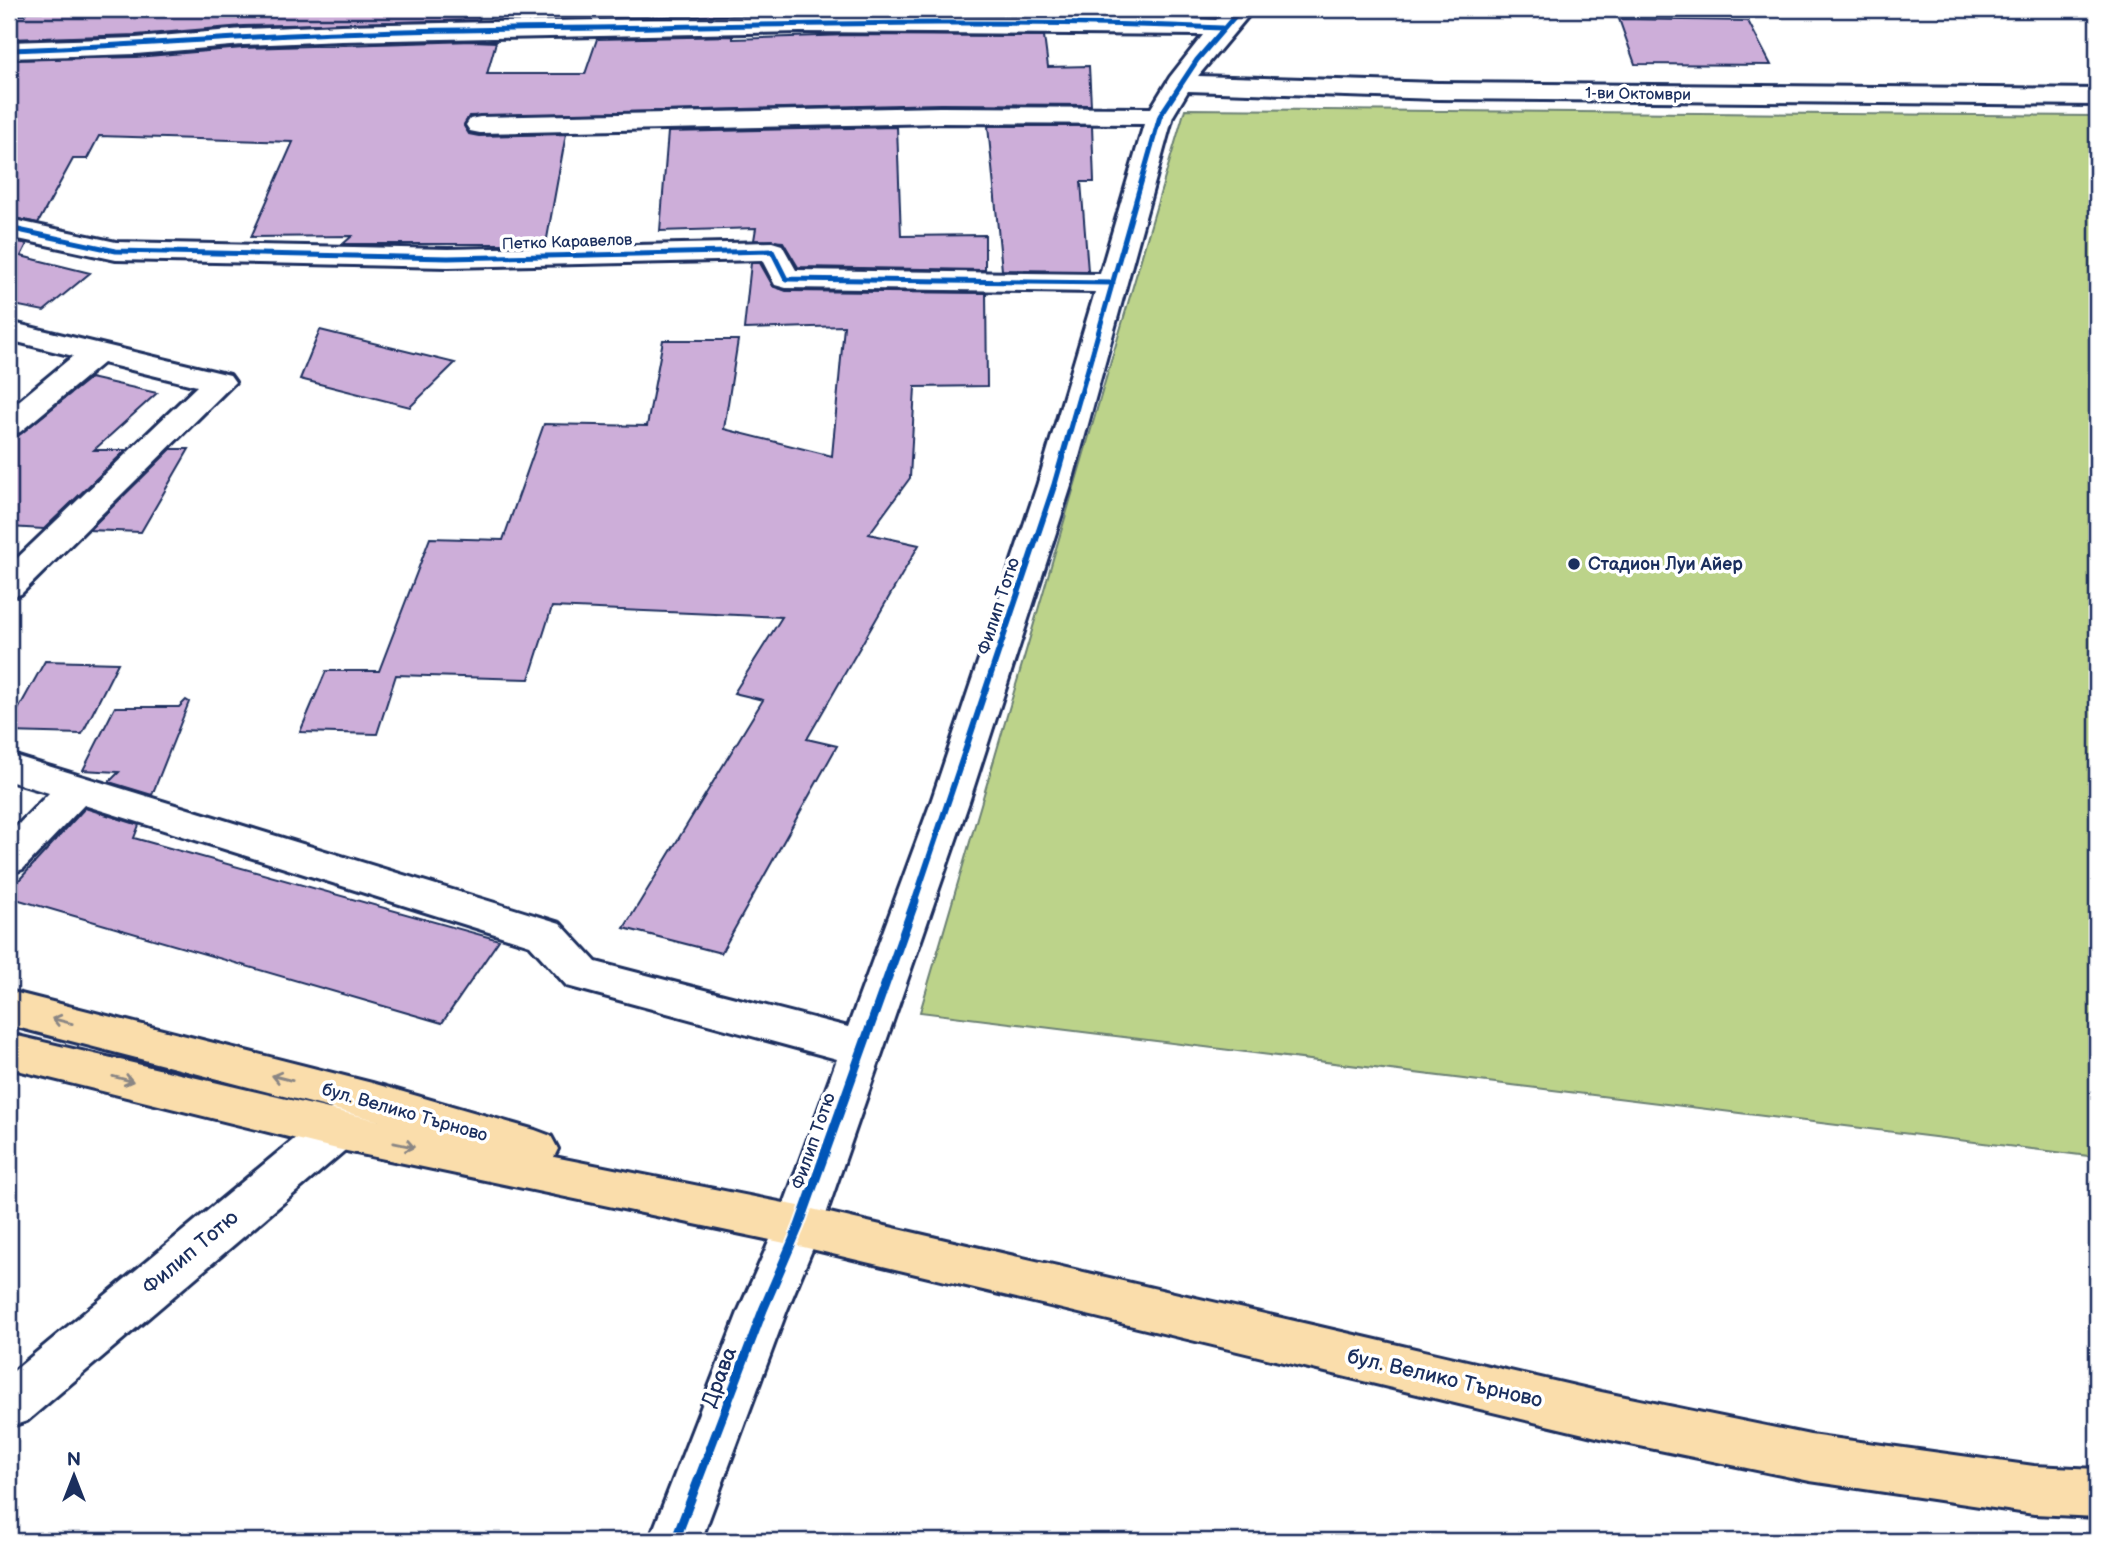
<svg xmlns="http://www.w3.org/2000/svg" width="2106" height="1550" viewBox="0 0 2106 1550" font-family="'Balsamiq Sans',sans-serif">
<rect width="100%" height="100%" fill="#fff"/>
<filter id="ink" filterUnits="userSpaceOnUse"><feTurbulence type="fractalNoise" baseFrequency=".0143" numOctaves="2"/><feDisplacementMap in="SourceGraphic" scale="14" xChannelSelector="R" yChannelSelector="G"/><feConvolveMatrix kernelMatrix="1 2 1 2 8 2 1 2 1" color-interpolation-filters="sRGB"/></filter>
<g filter="url(#ink)">
<path fill="#bcd38a" stroke="#6c8174" stroke-width="2" d="M1185 109 2097 116V1157L920 1012Z"/>
<path fill="#cdaed9" stroke="#1b2f5e" stroke-width="2" d="M164 9H481L479 20 243 26 136 35 9 39V15H25L26 12Z
M607 9H737L736 15 604 17Z
M850 9H1015L1016 14H850Z
M1619 19 1748 21 1771 65 1635 64Z
M849 35 1044 36 1048 67 1089 66 1091 105 940 104 469 116 464 126 469 134 479 136 566 134 546 244H343L352 236 251 237 293 142 99 136 87 159H73L38 223 9 217V60L136 57 243 48 473 41 496 42 487 74H585L597 39 733 36V39Z
M988 126H1092L1094 182H1081L1088 271 1002 270Z
M897 127 901 236 985 235V270L798 267 783 242 754 240 756 228 660 231 668 132Z
M9 240 27 244 21 256 90 273 44 311 9 304Z
M751 263H760L773 286 786 291 986 293 987 386 915 387 910 478 869 534 919 545 807 739 837 746 721 953 624 928 763 700 734 693 782 617 552 607 529 679 396 675 377 734 300 732 326 671H379L430 538 503 540 544 424 647 426 663 340H738L724 429 832 456 844 326 744 329Z
M320 330 455 363 410 407 300 379Z
M90 378 157 393 94 450H126L44 529 9 527V443Z
M171 449H189L141 532 89 530Z
M45 661 118 663 82 734 9 732V726Z
M186 700 189 702 152 795 109 782 119 772 83 770 115 707H179Z
M85 808 139 825 134 838 499 940 442 1023 9 897V891Z"/>
<g fill="none" stroke-linecap="round" stroke-linejoin="round">
<g stroke="#1b2f5e" stroke-width="6">
<path id="minor" d="M1227 9H1254L1198 76 1438 83 2097 89V105L1438 99 1188 91 1173 116 1071 486 969 802 822 1226 787 1310 701 1541H649L739 1310 776 1226 837 1059 567 986 530 945 84 805 23 869 9 874V834L49 793 9 781V754L560 923 596 962 848 1027 931 802 1037 486 1095 292 786 288 775 285 762 260 448 267 116 260 9 237V219L116 242 448 249 772 242 782 245 796 270 1100 274 1144 124 940 123 480 133 470 131 466 125 470 119 480 117 940 107 1151 108 1170 77 1203 35 800 32 341 41 243 45 136 54 9 58V42L136 38 243 29 341 25 800 16 1149 17 1216 20Z
M9 322 230 375 235 382 21 594 9 597V566L197 386 103 363 20 432 9 435V409L73 356 9 340Z
M361 1092 377 1097 383 1110 377 1123 27 1421 9 1427V1375L345 1097Z"/>
</g>
<g stroke="#1b2f5e" stroke-width="6">
<path id="major" d="M9 991 372 1083 535 1130 551 1136 558 1149 554 1157 799 1206 1601 1392 1810 1435 2034 1466 2097 1469V1517L2034 1514 1810 1481 1601 1438 799 1246 337 1149 9 1068V1034L380 1121 9 1025Z"/>
</g>
<use href="#minor" fill="#fff" fill-rule="evenodd"/>
<use href="#major" fill="#faddab" fill-rule="evenodd"/>
<g stroke="#fff" stroke-width="9">
<path id="cycleway-far2" d="M9 50C119 47 228 37 338 33 443 29 549 29 655 27 844 23 1033 20 1222 28
M9 228 116 251 448 258 772 251 786 279 1113 283
M1080 397 1160 116 1197 60 1241 9"/>
</g>
<g stroke="#fff" stroke-width="10">
<path id="cycleway-far1" d="M914 903 1054 486 1080 395"/>
</g>
<g stroke="#fff" stroke-width="13">
<path id="cycleway" d="M675 1541 763 1310 799 1226 915 901"/>
</g>
<use href="#cycleway-far2" stroke="#0057b8" stroke-width="5"/>
<use href="#cycleway-far1" stroke="#0057b8" stroke-width="6"/>
<use href="#cycleway" stroke="#0057b8" stroke-width="9"/>
</g>
<defs><path id="oneway-shaft" d="M-6 0H5M1.5-3L5.5 0L1.5 3" fill="none" stroke-width="1.6" stroke-linecap="round" stroke-linejoin="round" transform="scale(1.75)"/></defs>
<g stroke="#8a8684">
<use href="#oneway-shaft" transform="translate(62 1021) rotate(-166)"/>
<use href="#oneway-shaft" transform="translate(282 1078) rotate(-166)"/>
<use href="#oneway-shaft" transform="translate(123 1079) rotate(14)"/>
<use href="#oneway-shaft" transform="translate(404 1145) rotate(12)"/>
</g>
</g>
<circle fill="#1b2f5e" stroke="#fff" stroke-width="2.5" cx="1574" cy="564" r="7"/>
<g text-anchor="middle" stroke-width="7" stroke-linejoin="round" paint-order="stroke">
<g font-size="16" fill="#1b2f5e" stroke="#fff">
<text transform="translate(1638 93) rotate(1)" y="6">1-ви Октомври</text>
<text transform="translate(567 241) rotate(-2)" y="6">Петко Каравелов</text>
</g>
<g font-size="18" font-weight="bold" fill="#1b2f5e" stroke="#fff" text-anchor="start">
<text x="1588" y="570">Стадион Луи Айер</text>
</g>
<g font-size="18" fill="#1b2f5e" stroke="#fff">
<text transform="translate(998 606) rotate(-72)" y="6">Филип Тотю</text>
<text transform="translate(405 1112) rotate(16)" y="6">бул. Велико Търново</text>
<text transform="translate(813 1141) rotate(-71)" y="6">Филип Тотю</text>
</g>
<g font-size="21" fill="#1b2f5e" stroke="#fff">
<text transform="translate(190 1252) rotate(-40)" y="7">Филип Тотю</text>
<text transform="translate(719 1377) rotate(-69)" y="7">Драва</text>
<text transform="translate(1445 1378) rotate(13)" y="7">бул. Велико Търново</text>
</g>
</g>
<rect width="2106" height="1550" fill="none" stroke="#fff" stroke-width="35"/>
<rect x="18" y="18" width="2071" height="1515" fill="none" stroke="#1b2f5e" stroke-width="2.5" filter="url(#ink)"/>
<g transform="translate(74 1476)" stroke="#ffffff" stroke-width="5" paint-order="stroke">
<path d="M0-5L12 26L0 18L-12 26Z" fill="#1b2f5e"/>
<text y="-10" font-size="19" font-weight="bold" text-anchor="middle" fill="#1b2f5e">N</text>
</g>
</svg>
